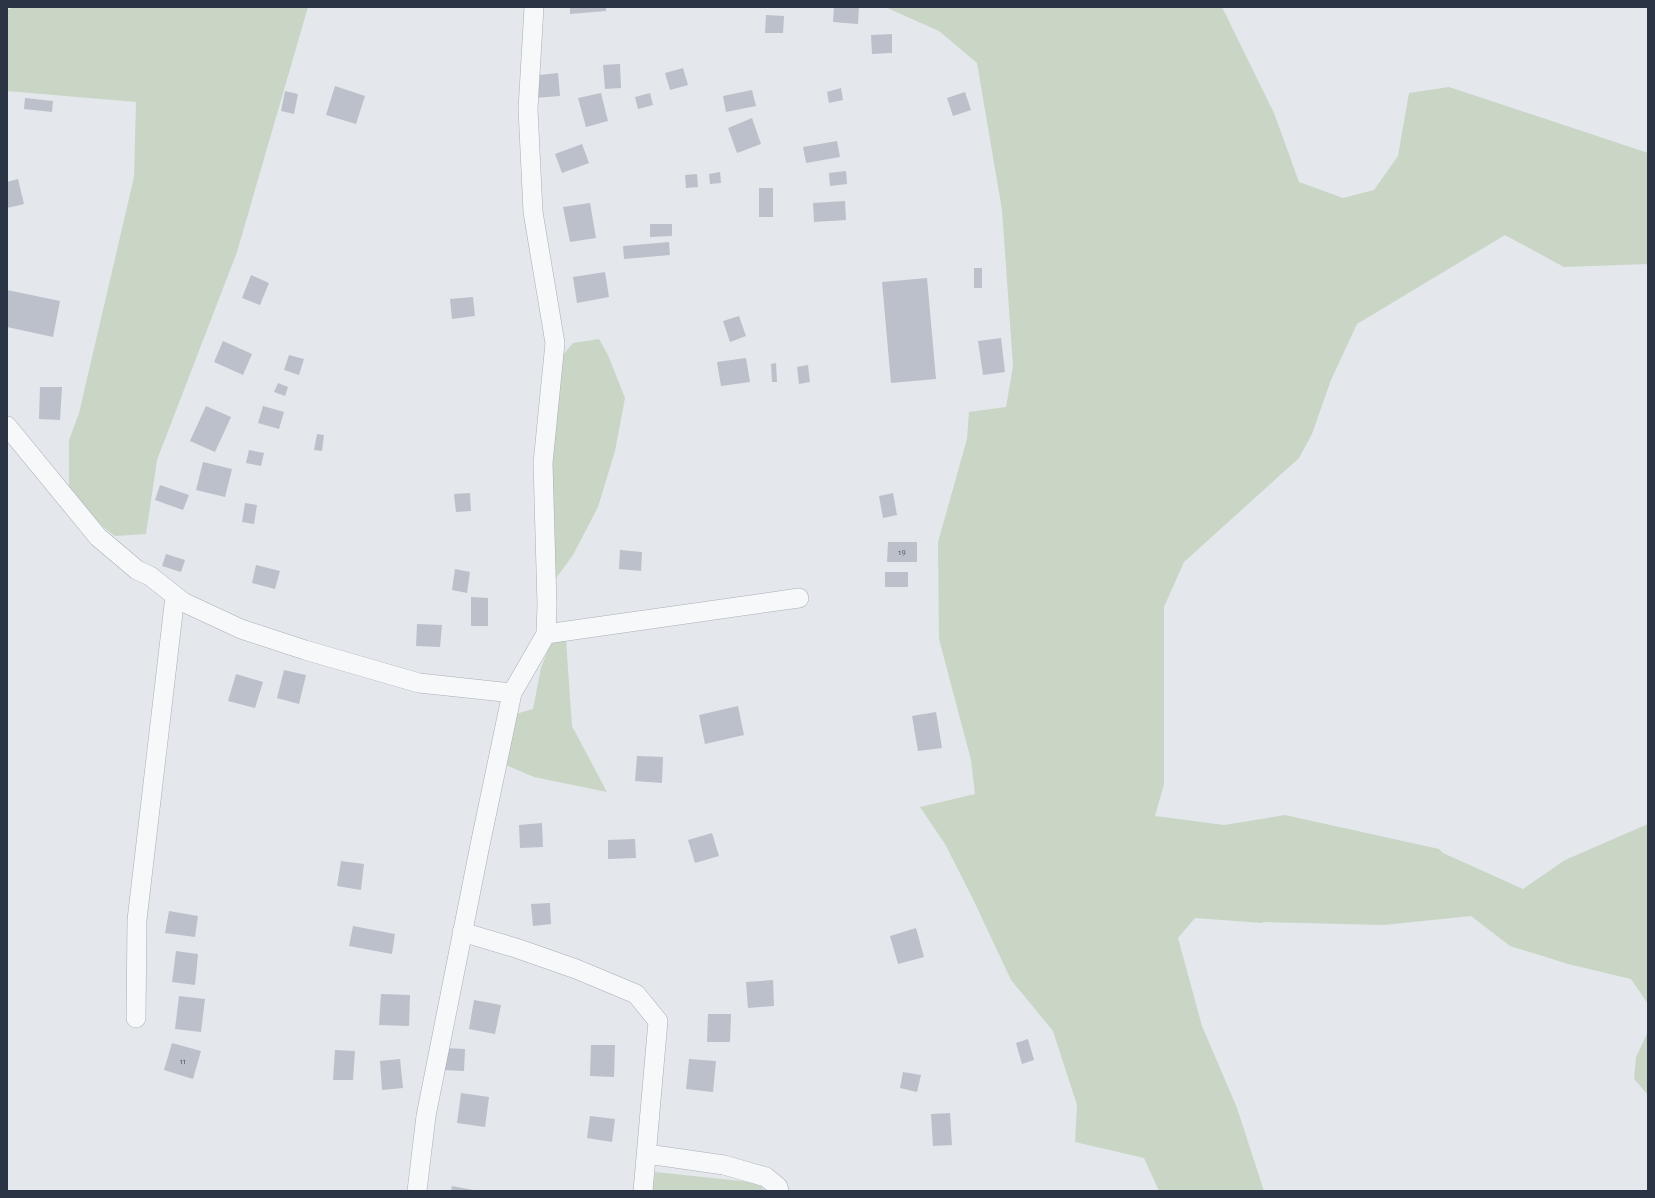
<svg xmlns="http://www.w3.org/2000/svg" width="1655" height="1198" viewBox="0 0 1655 1198" font-family="'Alegreya Sans',sans-serif">
<rect width="100%" height="100%" fill="#e4e7ec"/>
<path fill="#c9d6c5" d="M15 7H308L237 252 157 460 146 534 115 536 69 501V440L79 413 134 177 136 102 7 91V10Z
M885 7H1222L1274 113 1299 182 1343 198 1374 190 1398 156 1409 93 1449 87 1648 153V264L1564 267 1505 235 1357 324 1331 380 1312 434 1299 458 1184 562 1164 607V784L1155 816 1224 825 1285 815 1439 849 1443 853 1523 889 1565 860 1648 824V1004L1631 979 1568 964 1510 946 1471 916 1384 925 1263 922 1262 923 1195 918 1178 938 1202 1026 1237 1108 1264 1191H1159L1144 1158 1075 1142 1077 1105 1053 1031 1011 980 972 897 945 844 920 807 975 794 971 760 939 639 938 542 967 439 969 412 1006 407 1013 366 1002 210 977 63 939 31Z
M599 339 608 355 625 398 615 451 598 507 573 555 551 585 545 498 557 362 573 343Z
M566 640 572 726 607 792 534 777 494 760 498 719 533 709 541 668 551 642Z
M1648 1032V1095L1634 1079 1636 1057Z
M655 1172 760 1183 764 1191H653Z"/>
<path fill="#bbc0ca" d="M570 7H606V11L570 14Z
M834 7H859L858 24 833 22Z
M766 15 784 16 783 33H765Z
M892 34V53L872 54 871 35Z
M620 64 621 88 605 89 603 65Z
M683 68 688 85 670 90 665 73Z
M558 73 560 96 534 98 531 76Z
M335 86 365 96 356 124 326 115Z
M841 88 843 100 829 103 827 92Z
M752 90 756 106 726 112 723 96Z
M285 91 298 94 294 114 281 111Z
M965 92 971 110 953 116 947 98Z
M601 93 608 121 586 127 578 98Z
M650 93 653 105 638 109 635 97Z
M25 98 53 101 52 112 24 109Z
M752 118 761 144 737 153 728 128Z
M837 141 840 157 806 163 803 147Z
M582 144 589 163 562 173 555 154Z
M846 171 847 184 830 186 829 173Z
M720 172 721 183 710 184 709 174Z
M697 174 698 187 686 188 685 175Z
M18 179 24 204 7 208V182Z
M759 188H773V217H759Z
M845 201 846 220 814 222 813 203Z
M590 203 596 238 570 242 563 207Z
M650 224H672V236L650 237Z
M669 242 670 255 624 259 623 246Z
M974 268H982V288H974Z
M605 272 609 297 577 303 573 277Z
M251 275 269 283 260 305 242 298Z
M927 278 936 379 891 383 882 282Z
M7 290 60 301 53 337 7 327Z
M473 297 475 316 452 319 450 299Z
M739 316 746 336 730 342 723 321Z
M1001 338 1005 372 983 375 978 341Z
M223 341 252 354 243 375 214 362Z
M289 355 304 359 299 375 284 370Z
M746 358 750 382 721 386 717 362Z
M776 363 777 382H772L771 364Z
M808 365 810 382 799 384 797 367Z
M278 383 288 387 285 396 274 392Z
M40 387H62L60 420 39 419Z
M206 406 231 417 215 452 190 441Z
M263 406 284 412 279 429 258 423Z
M317 434 324 435 322 451 314 450Z
M249 450 264 453 261 466 246 463Z
M203 462 232 469 225 497 196 490Z
M160 485 189 495 183 510 155 500Z
M470 493 471 511 456 512 454 494Z
M893 493 897 515 883 518 879 496Z
M245 503 257 505 254 524 242 522Z
M888 542H917V562H887Z
M620 550 642 552 641 571 619 569Z
M166 554 185 560 181 572 162 566Z
M256 565 280 571 275 589 252 583Z
M455 569 470 572 467 593 452 590Z
M885 572H908V587H885Z
M471 597 488 598V626H471Z
M417 624 442 625 440 647 416 646Z
M284 670 306 675 299 704 277 698Z
M236 674 263 682 255 708 228 701Z
M738 706 744 735 705 744 699 715Z
M936 712 942 748 918 751 912 716Z
M637 756 663 757 662 783 635 781Z
M542 823 543 847 520 848 519 825Z
M712 833 719 856 695 863 688 840Z
M635 839 636 858 608 859V840Z
M341 861 364 864 361 890 337 886Z
M550 903 551 924 533 926 531 904Z
M169 911 198 916 195 937 165 933Z
M353 926 395 934 392 954 349 946Z
M916 928 924 957 898 964 890 936Z
M176 951 198 954 195 985 172 982Z
M773 980 774 1006 748 1008 746 982Z
M381 994 410 995 409 1026 379 1025Z
M179 996 205 999 201 1032 175 1029Z
M474 1000 501 1005 495 1034 469 1029Z
M708 1014H731L730 1042H707Z
M1028 1039 1034 1060 1022 1064 1016 1043Z
M172 1043 201 1051 193 1079 164 1070Z
M591 1045H615L614 1077 590 1076Z
M444 1048 465 1049 464 1071 443 1070Z
M335 1050 355 1051 353 1080H333Z
M400 1059 403 1088 382 1090 380 1061Z
M689 1059 716 1061 713 1092 686 1089Z
M903 1072 921 1075 917 1092 900 1088Z
M461 1093 489 1097 485 1127 457 1123Z
M950 1113 952 1145 933 1146 931 1114Z
M590 1116 615 1119 612 1142 587 1138Z
M452 1186 473 1190V1191H451Z"/>
<g fill="none" stroke-linecap="round" stroke-linejoin="round">
<g stroke="#a9aeb7" stroke-width="20">
<path id="minor" d="M534 7 528 109 533 212 555 343 543 463 547 605 546 634
M7 426 98 537 137 570 150 576 183 602 241 629 305 650 419 683 512 693
M462 932 516 948 576 969 636 994 658 1021 643 1191
M136 1018 137 920 175 596
M647 1154 724 1165 766 1177 778 1187 779 1191
M417 1191 426 1116 480 845 512 693 546 634 799 598"/>
</g>
<use href="#minor" stroke="#f7f8fa" stroke-width="19"/>
</g>
<g text-anchor="middle" stroke-width="4" stroke-linejoin="round" paint-order="stroke">
<g font-size="9" fill="#4f5766">
<text x="902" y="555">19</text>
<text x="183" y="1064">11</text>
</g>
</g>
<rect width="1655" height="1198" fill="none" stroke="#2b3445" stroke-width="16"/>
</svg>
